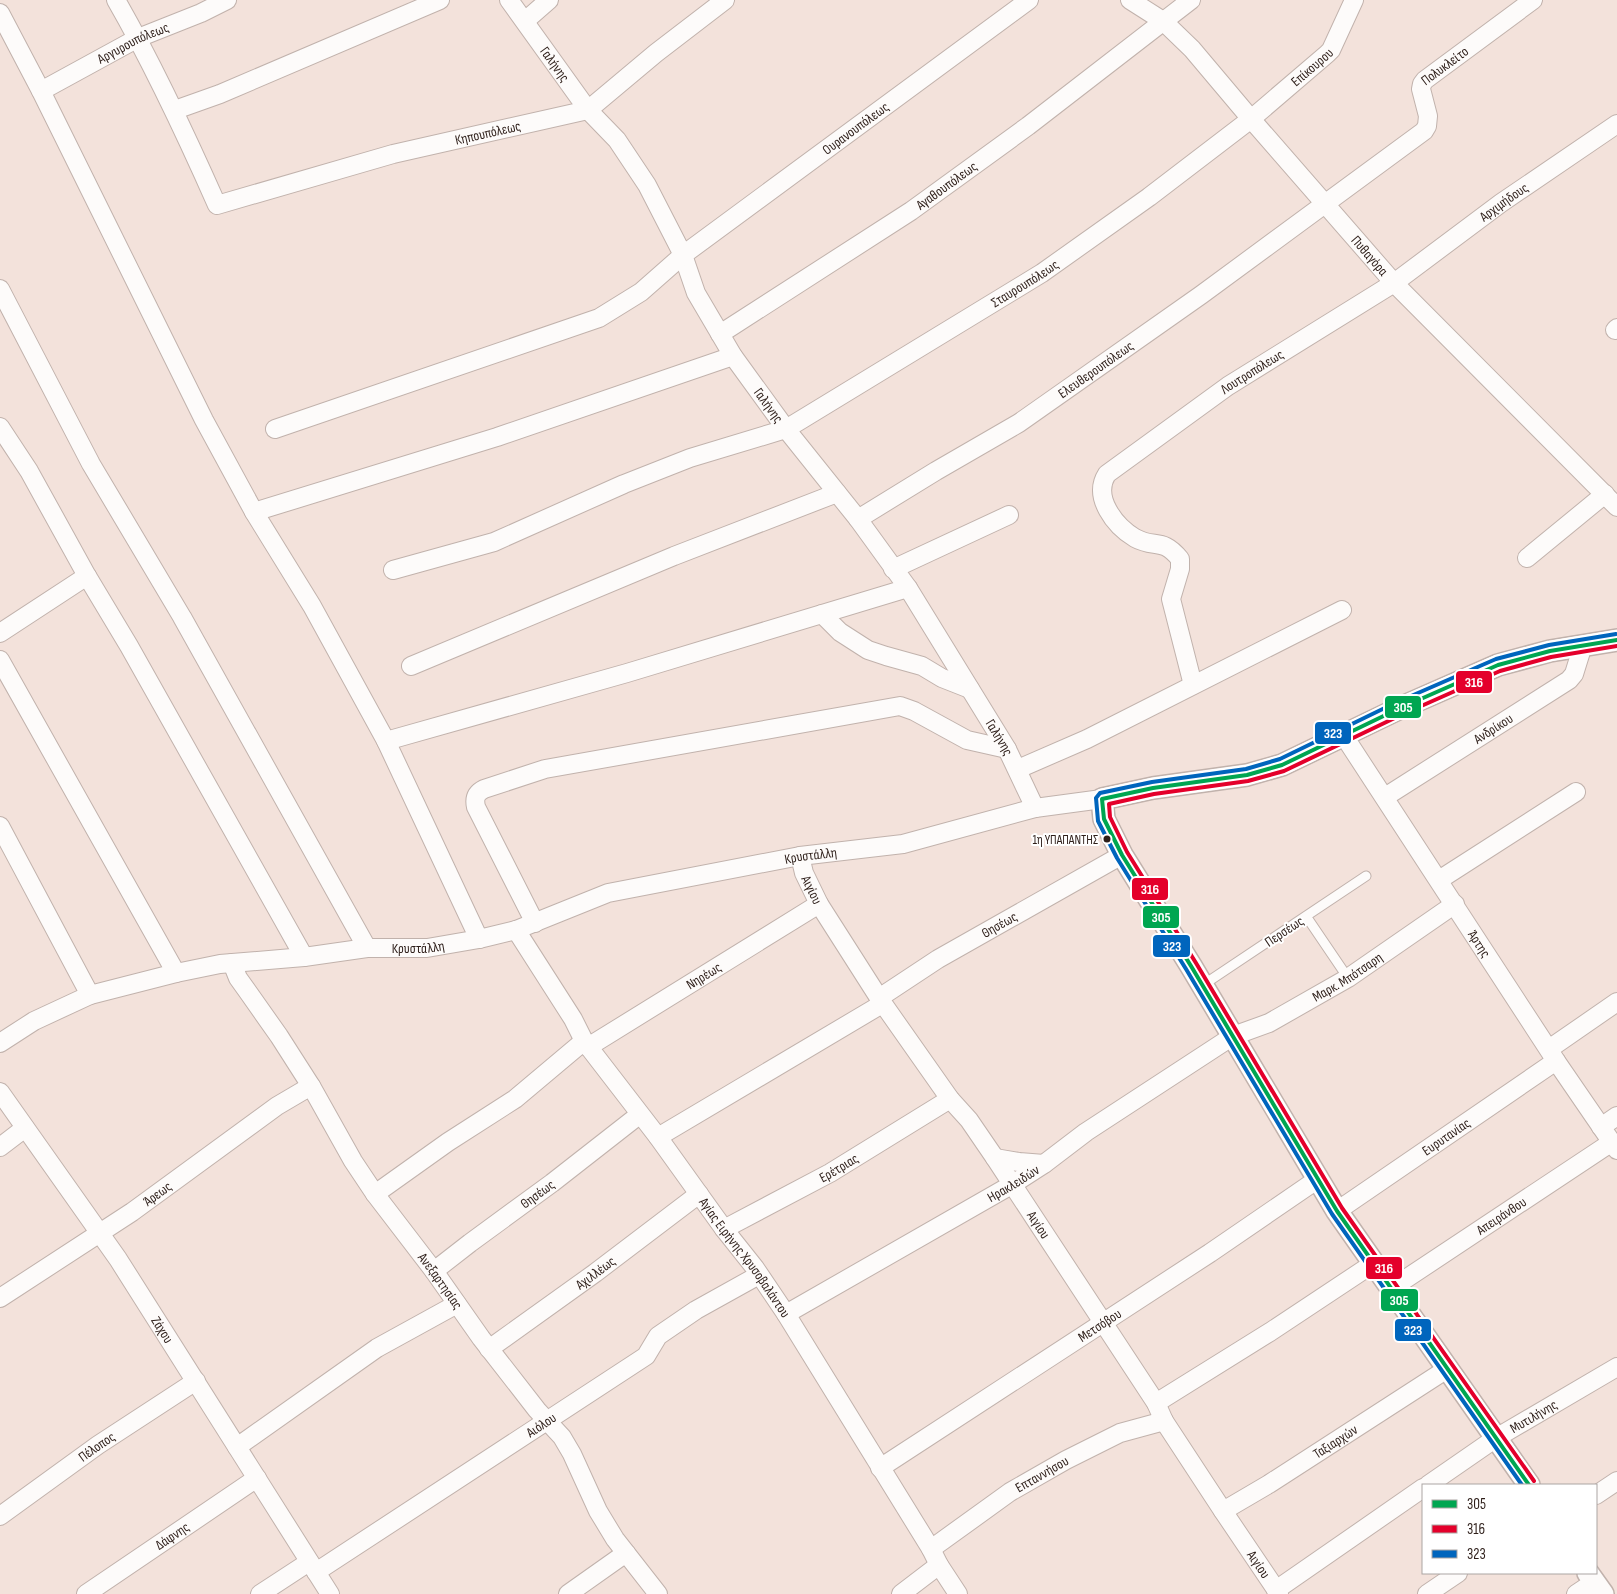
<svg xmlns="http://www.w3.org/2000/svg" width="1617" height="1594" viewBox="0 0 1617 1594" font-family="'Sofia Sans Condensed',sans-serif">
<rect width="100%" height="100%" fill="#f3e2db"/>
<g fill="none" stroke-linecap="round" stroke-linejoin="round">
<g stroke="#c1b2ac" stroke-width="11">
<path id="service" d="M1306 916 1348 978
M1203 985 1366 876"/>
</g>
<g stroke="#c1b2ac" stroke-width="20">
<g id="minor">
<path id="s1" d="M116 0C154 66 186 135 217 205L393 154 588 110 656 53 725 0"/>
<path id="s2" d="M509 0 588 110 617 140 647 185 683 255 696 293 733 356 786 429 858 519 908 588 1007 749 1035 808"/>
<path id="s3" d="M1130 0 1163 21 1192 49 1251 119 1394 283 1617 507"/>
<path d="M0 13 41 91 204 420 254 512 312 606 386 741 479 939"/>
<path d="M525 21 549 0"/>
<path id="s4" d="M41 91 138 38 201 13 227 0"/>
<path d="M175 110 220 94 440 0"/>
<path d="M0 289 91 464 182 617 367 948"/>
<path d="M1615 330 1617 328"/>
<path id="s5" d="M720 334 911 211 1028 126 1191 0"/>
<path d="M0 427 29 471 87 576 129 646 304 957"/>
<path id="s6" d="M275 429 599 318 641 292 683 255 1029 0"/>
<path d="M254 512 497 437 733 356"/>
<path id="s7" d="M858 519 936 471 1019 423 1201 295 1424 131 1427 126 1428 116 1421 89 1422 84 1425 80 1533 0"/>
<path d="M1527 558 1605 494"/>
<path d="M893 569 1009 515"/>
<path id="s8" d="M393 570 494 542 624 484 690 458 786 429 1042 273 1149 197 1251 119 1327 54 1331 50 1354 0"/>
<path d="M822 614 840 632 868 650 886 656 922 666 942 678 970 689"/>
<path d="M0 633 87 576"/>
<path d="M0 660 176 973"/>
<path d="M411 666 674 556 837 493"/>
<path id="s9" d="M1193 685 1171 599 1180 569V559C1162 537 1155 549 1135 538 1115 526 1092 497 1107 474L1228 386 1394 283 1501 203 1617 124"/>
<path id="s10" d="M1344 736 1556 1061 1617 1150"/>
<path d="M386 741 627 673 908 588"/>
<path d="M1018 769 1087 739 1342 610"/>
<path id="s11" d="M1385 797 1569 680 1574 674 1583 645"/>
<path d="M0 826 90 995"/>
<path id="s12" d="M800 856 804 873 819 904 879 998 950 1099 969 1120 995 1158 1156 1403 1164 1421 1223 1511 1279 1594"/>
<path d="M1439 880 1576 792"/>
<path d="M535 923 476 807C474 798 476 793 484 789L545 769 900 706 914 711 967 740 1007 749"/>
<path id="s13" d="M516 930 573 1019 584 1041 658 1137 724 1229 755 1268 786 1314 931 1549 939 1565 958 1594"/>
<path id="s14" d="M232 963 238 978 248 992 279 1036 311 1086 353 1161 375 1194 434 1271 481 1338 537 1410 562 1437 572 1454 598 1511 615 1539 658 1594"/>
<path id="s15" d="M879 998 938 959 1122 855"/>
<path id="s16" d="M0 1043 34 1021 90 995 176 973 220 964 304 957 367 948H427L479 939 516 930 608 893 800 856 903 844 1035 808 1102 799"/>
<path id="s17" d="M588 1047 819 904"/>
<path d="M1549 1049 1617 1002"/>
<path id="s18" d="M0 1092 118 1259 330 1594"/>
<path d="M1601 1127 1617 1116"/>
<path d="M658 1137 882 1004"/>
<path d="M0 1147 25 1128"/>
<path d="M995 1158 1019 1162 1044 1164"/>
<path d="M375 1194 448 1142 515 1099 584 1041"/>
<path id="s19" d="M1337 1211 1556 1061"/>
<path id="s20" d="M724 1229 830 1173 950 1099"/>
<path id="s21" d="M434 1271 470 1243 552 1183 639 1115"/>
<path id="s22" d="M1392 1288 1612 1142"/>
<path id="s23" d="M0 1298 132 1212 277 1106 311 1086"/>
<path id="s24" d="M786 1314 1013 1184 1044 1164 1086 1132 1233 1036 1269 1023 1348 978 1455 904"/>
<path id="s25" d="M489 1349 595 1273 699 1194"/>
<path d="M1156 1403 1270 1332 1374 1263"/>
<path d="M237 1447 377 1348 457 1304"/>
<path id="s26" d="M880 1468 1210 1253 1318 1179"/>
<path id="s27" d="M1428 1485 1496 1438 1617 1367"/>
<path d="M1596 1495 1617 1481"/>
<path id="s28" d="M1223 1511 1269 1484 1447 1369"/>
<path id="s29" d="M0 1516 98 1445 196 1381"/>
<path id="s30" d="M931 1549 1010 1492 1066 1460 1120 1433 1164 1421"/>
<path id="s31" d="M316 1572 646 1356 658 1336 696 1310 759 1275"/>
<path d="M1276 1590 1423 1488"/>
<path id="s32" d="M86 1594 257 1478"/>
<path d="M260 1594 309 1562"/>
<path d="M568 1594 626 1553"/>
<path d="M901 1594 939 1565"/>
<path d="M1427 1594 1458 1573"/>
<path d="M1576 1594 1594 1582"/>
</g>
</g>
<g stroke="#c1b2ac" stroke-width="24">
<path id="tertiary" d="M1529 1485 1337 1211 1191 966 1122 855 1104 819 1102 799 1153 788 1247 775 1282 765 1398 709 1498 665 1550 651 1617 640
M1588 1573 1603 1594"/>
</g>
<use href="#service" stroke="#fdfbfa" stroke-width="9"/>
<use href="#minor" stroke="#fdfbfa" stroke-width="18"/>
<use href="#tertiary" stroke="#fdfbfa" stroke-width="21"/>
<g stroke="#fff" stroke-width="8">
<path id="bus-1" d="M1529 1485 1337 1211 1191 966 1122 855 1104 819 1102 799 1153 788 1247 775 1282 765 1398 709 1498 665 1550 651 1617 640"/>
</g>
<g stroke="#fff" stroke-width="8">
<path id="bus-2" d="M1534 1481 1342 1208 1196 963 1127 852 1110 817 1109 804 1154 794 1248 781 1284 771 1401 715 1500 671 1551 657 1617 646"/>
</g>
<g stroke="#fff" stroke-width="8">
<path id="bus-3" d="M1522 1485 1332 1214 1186 969 1117 858 1098 821 1096 798 1100 793 1152 782 1246 769 1280 759 1395 703 1496 659 1549 645 1616 634"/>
</g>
<use href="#bus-1" stroke="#00a651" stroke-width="4"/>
<use href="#bus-2" stroke="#e4002b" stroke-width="4"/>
<use href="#bus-3" stroke="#0065bd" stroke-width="4"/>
</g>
<circle fill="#2d1e19" stroke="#fff" stroke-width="2" cx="1107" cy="839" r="4.5"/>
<g text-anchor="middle" stroke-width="4" stroke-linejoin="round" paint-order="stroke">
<g font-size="13" fill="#2d1e19" stroke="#fff" text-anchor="end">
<text x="1098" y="844">1η ΥΠΑΠΑΝΤΗΣ</text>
</g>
<g font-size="14" fill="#2d1e19" stroke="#fff">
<text dy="5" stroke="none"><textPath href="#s4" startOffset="104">Αργυρουπόλεως</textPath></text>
<text dy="5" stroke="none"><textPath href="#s2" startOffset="79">Γαλήνης</textPath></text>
<text dy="5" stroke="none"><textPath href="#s8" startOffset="1058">Επίκουρου</textPath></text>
<text dy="5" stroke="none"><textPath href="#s7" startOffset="765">Πολυκλείτο</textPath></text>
<text dy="5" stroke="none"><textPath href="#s6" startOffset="662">Ουρανουπόλεως</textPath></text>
<text dy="5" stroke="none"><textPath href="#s1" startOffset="509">Κηπουπόλεως</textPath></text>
<text dy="5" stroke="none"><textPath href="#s5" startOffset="271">Αγαθουπόλεως</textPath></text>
<text dy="5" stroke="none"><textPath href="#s9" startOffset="740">Αρχιμήδους</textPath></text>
<text dy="5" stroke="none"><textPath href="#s3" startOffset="352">Πυθαγόρα</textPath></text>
<text dy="5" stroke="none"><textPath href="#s8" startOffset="698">Σταυρουπόλεως</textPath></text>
<text dy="5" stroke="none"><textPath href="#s7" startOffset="281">Ελευθερουπόλεως</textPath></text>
<text dy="5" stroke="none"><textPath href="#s9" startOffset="436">Λουτροπόλεως</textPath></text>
<text dy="5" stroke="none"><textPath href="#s2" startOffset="484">Γαλήνης</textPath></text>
<text dy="5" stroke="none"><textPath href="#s11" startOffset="128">Ανδρίκου</textPath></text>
<text dy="5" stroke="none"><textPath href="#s2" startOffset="889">Γαλήνης</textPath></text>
<text dy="5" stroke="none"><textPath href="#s16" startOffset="840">Κρυστάλλη</textPath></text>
<text dy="5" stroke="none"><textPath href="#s12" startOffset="36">Αιγίου</textPath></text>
<text dy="5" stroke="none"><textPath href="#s15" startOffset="141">Θησέως</textPath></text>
<text transform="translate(1284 931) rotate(-34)" y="5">Περσέως</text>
<text dy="5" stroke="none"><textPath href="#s10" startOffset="248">Άρτης</textPath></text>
<text dy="5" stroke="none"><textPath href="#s16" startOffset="435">Κρυστάλλη</textPath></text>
<text dy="5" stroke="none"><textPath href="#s17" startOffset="136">Νηρέως</textPath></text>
<text dy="5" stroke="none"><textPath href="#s24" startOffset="656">Μαρκ. Μπότσαρη</textPath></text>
<text dy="5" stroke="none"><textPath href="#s19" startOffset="132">Ευρυτανίας</textPath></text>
<text dy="5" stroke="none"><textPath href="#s20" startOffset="130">Ερέτριας</textPath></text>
<text dy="5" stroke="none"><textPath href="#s24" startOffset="262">Ηρακλειδών</textPath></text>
<text dy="5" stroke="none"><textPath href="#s23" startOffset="189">Άρεως</textPath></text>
<text dy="5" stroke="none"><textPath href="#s21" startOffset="129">Θησέως</textPath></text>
<text dy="5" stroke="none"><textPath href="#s22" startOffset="131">Απειράνθου</textPath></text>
<text dy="5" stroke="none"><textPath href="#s12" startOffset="441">Αιγίου</textPath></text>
<text dy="5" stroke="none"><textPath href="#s13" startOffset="400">Αγίας Ειρήνης Χρυσοβαλάντου</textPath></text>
<text dy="5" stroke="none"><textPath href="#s25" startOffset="131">Αχιλλέως</textPath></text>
<text dy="5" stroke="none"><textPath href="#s14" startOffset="381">Ανεξαρτησίας</textPath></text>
<text dy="5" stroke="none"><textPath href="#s26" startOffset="262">Μετσόβου</textPath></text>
<text dy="5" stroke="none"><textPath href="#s18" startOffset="288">Ζάχου</textPath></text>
<text dy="5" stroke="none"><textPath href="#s27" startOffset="126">Μυτιλήνης</textPath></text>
<text dy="5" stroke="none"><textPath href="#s31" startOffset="269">Αιόλου</textPath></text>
<text dy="5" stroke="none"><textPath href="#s28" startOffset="132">Ταξιαρχών</textPath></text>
<text dy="5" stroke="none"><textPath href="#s29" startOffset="119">Πέλοπος</textPath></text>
<text dy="5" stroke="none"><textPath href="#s30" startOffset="134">Επταννήσου</textPath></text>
<text dy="5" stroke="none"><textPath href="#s32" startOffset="104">Δάφνης</textPath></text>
<text dy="5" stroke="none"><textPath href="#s12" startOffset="846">Αιγίου</textPath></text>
</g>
</g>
<g stroke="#fff" stroke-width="2">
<rect x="1455" y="670" width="38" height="24" rx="5" fill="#e4002b"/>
<rect x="1384" y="695" width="38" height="24" rx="5" fill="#00a651"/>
<rect x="1314" y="721" width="38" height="24" rx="5" fill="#0065bd"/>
<rect x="1131" y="877" width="38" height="24" rx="5" fill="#e4002b"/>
<rect x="1142" y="905" width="38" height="24" rx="5" fill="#00a651"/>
<rect x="1152" y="934" width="39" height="24" rx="5" fill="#0065bd"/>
<rect x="1365" y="1256" width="38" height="24" rx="5" fill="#e4002b"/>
<rect x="1380" y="1288" width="39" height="24" rx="5" fill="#00a651"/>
<rect x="1394" y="1318" width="38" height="24" rx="5" fill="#0065bd"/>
</g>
<g font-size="14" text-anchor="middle" font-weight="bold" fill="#fff">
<text x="1474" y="687">316</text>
<text x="1403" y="712">305</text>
<text x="1333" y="738">323</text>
<text x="1150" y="894">316</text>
<text x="1161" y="922">305</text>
<text x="1172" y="951">323</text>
<text x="1384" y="1273">316</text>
<text x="1399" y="1305">305</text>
<text x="1413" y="1335">323</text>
</g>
<rect x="1422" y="1484" width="175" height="90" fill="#ffffff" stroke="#aba5a3"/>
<rect x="1432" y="1500" width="25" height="8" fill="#00a651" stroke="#aba5a3"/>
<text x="1467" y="1509" font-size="15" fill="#2d1e19">305</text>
<rect x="1432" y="1525" width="25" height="8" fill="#e4002b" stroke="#aba5a3"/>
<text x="1467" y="1534" font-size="15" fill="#2d1e19">316</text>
<rect x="1432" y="1550" width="25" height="8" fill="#0065bd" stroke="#aba5a3"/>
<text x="1467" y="1559" font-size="15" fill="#2d1e19">323</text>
</svg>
